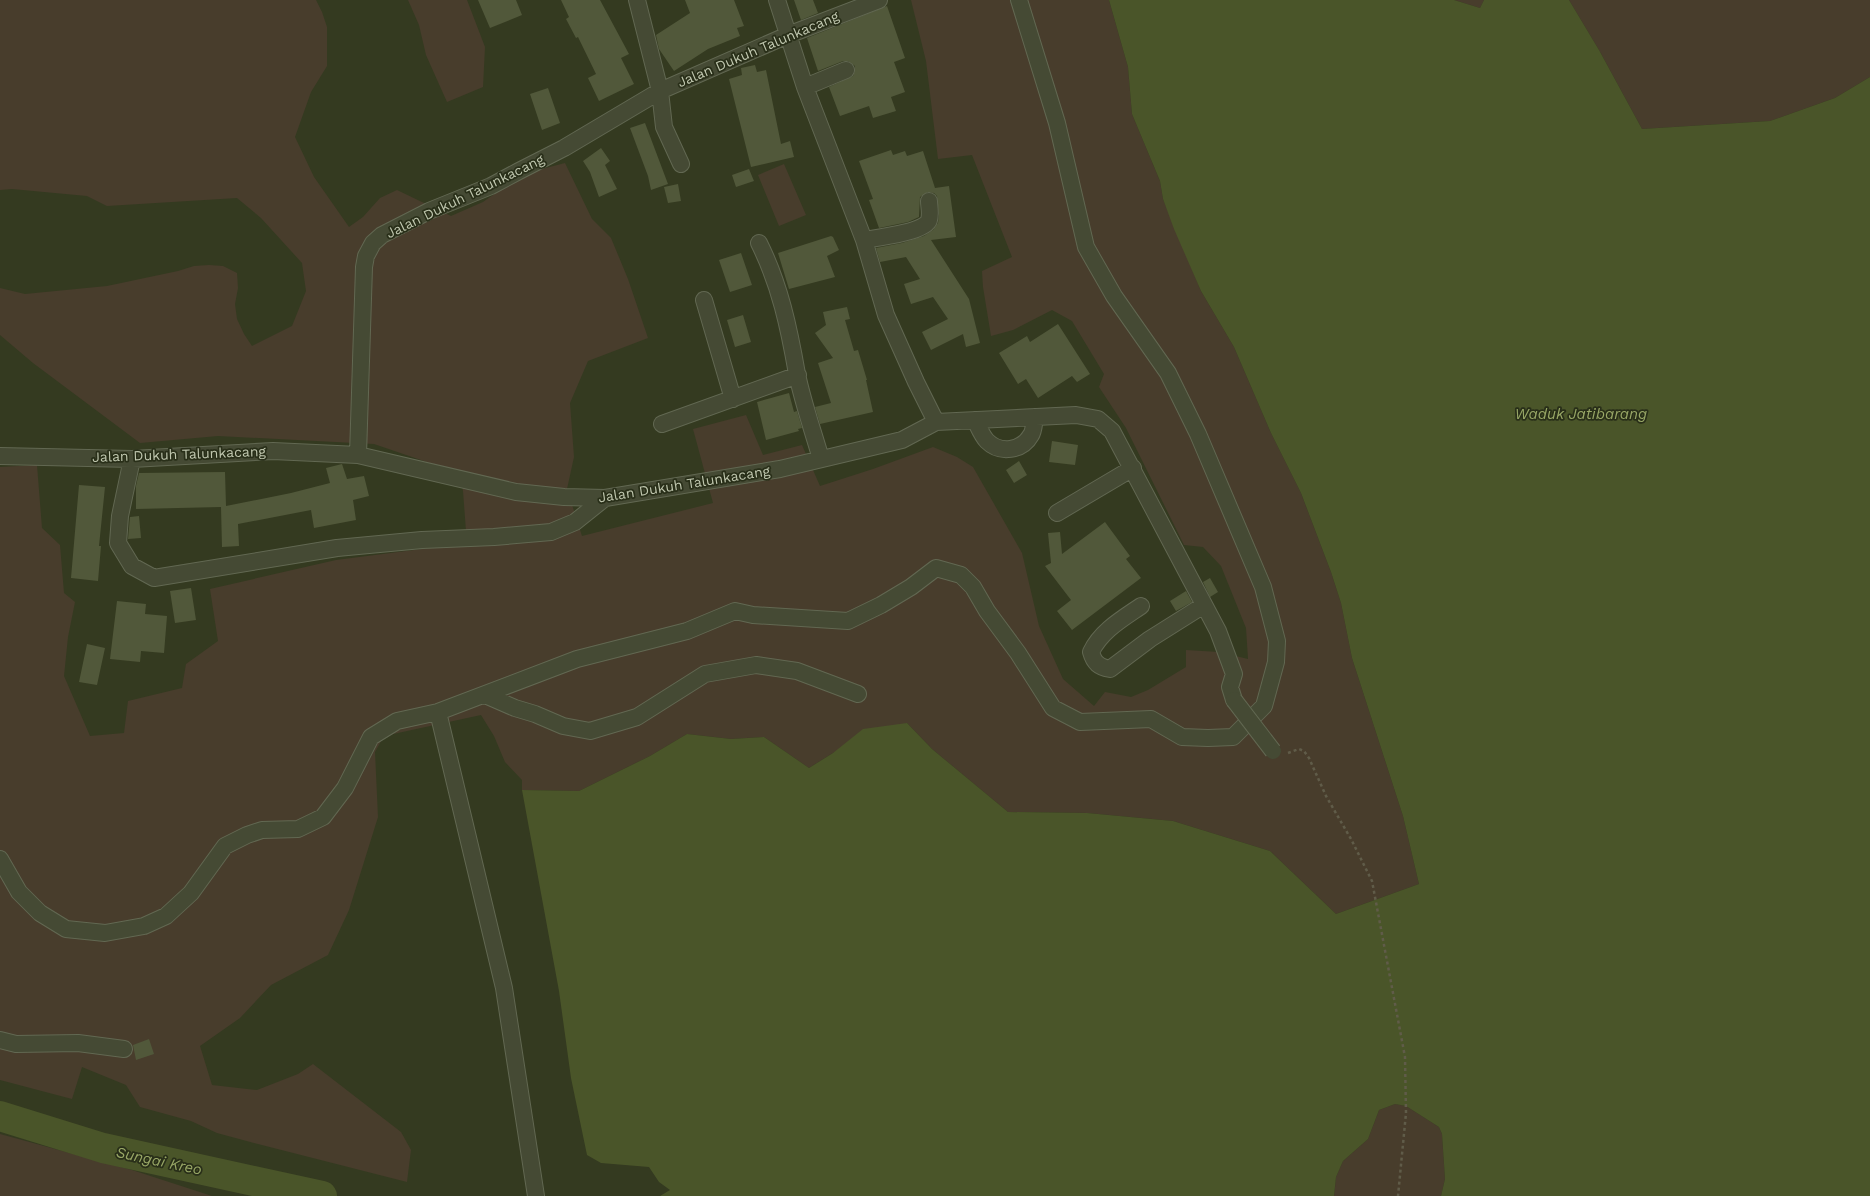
<svg xmlns="http://www.w3.org/2000/svg" width="1870" height="1196" viewBox="0 0 1870 1196" font-family="'Work Sans',sans-serif">
<rect width="100%" height="100%" fill="#343a20"/>
<path fill="#483d2c" d="M0 0H316L322 12 327 27V66L311 92 295 137 314 177 349 227 363 217 380 198 397 190 451 216 483 202 523 174 565 163 592 219 611 238 628 279 648 338 588 361 570 403 574 457 567 489 582 536 713 503 693 429 746 415 763 455 802 445 820 486 873 469 933 447 957 457 973 467 1022 553 1039 626 1063 679 1094 706 1105 692 1131 697 1148 690 1186 667V650L1219 652 1248 659 1246 628 1221 566 1203 547 1184 545 1126 428 1099 387 1104 374 1072 321 1052 310 1013 330 991 336 983 287 982 271 1012 257 972 155 938 159 926 61 911 0H1109L1128 67 1132 114 1160 181 1163 199 1201 291 1234 347 1271 433 1301 493 1331 572 1341 603 1352 658 1403 816 1419 884 1336 914 1270 851 1173 821 1087 813 1008 812 932 749 907 723 833 753 809 768 764 737 731 739 687 734 650 756 579 791 522 790V780L505 762 494 736 481 715 384 736 375 752 378 817 349 910 328 955 271 985 240 1018 200 1046 212 1085 257 1090 298 1074 313 1064 401 1132 411 1150 407 1182 254 1143 217 1133 191 1121 140 1107 126 1085 82 1067 72 1099 0 1080V467L37 465 42 528 60 545 64 593 75 602 68 637 64 676 90 736 124 733 128 701 182 688 186 664 218 641 210 589 336 560 453 545 466 531 463 491 459 473 374 444 218 436 140 443 33 363 0 335V288L25 294 107 286 178 271 194 266 209 265 223 266 237 273 238 288 235 304 237 319 244 334 252 346 292 326 306 291 302 263 261 218 237 198 107 206 87 196 12 189 0 190Z
M408 0H467L485 47 483 87 447 102 426 55 419 25Z
M1454 0H1484L1480 8Z
M1569 0H1870V77L1835 98 1770 121 1642 129 1599 50Z
M784 164 806 215 779 226 758 175Z
M1395 1104 1406 1106 1439 1127 1442 1134 1445 1179 1441 1196H1334L1336 1177 1343 1161 1368 1139 1379 1110Z
M0 1134 132 1170 212 1196H0Z"/>
<path fill="#4a5529" d="M1109 0H1454L1480 8 1484 0H1569L1599 50 1642 129 1770 121 1835 98 1870 77V1196H1441L1445 1179 1442 1134 1439 1127 1406 1106 1395 1104 1379 1110 1368 1139 1343 1161 1336 1177 1334 1196H660L670 1190 659 1182 649 1167 601 1163 587 1155 571 1078 559 991 522 790 579 791 650 756 687 734 731 739 764 737 809 768 833 753 863 729 907 723 932 749 1008 812 1087 813 1173 821 1270 851 1336 914 1419 884 1403 816 1352 658 1341 603 1331 572 1301 493 1271 433 1234 347 1201 291 1174 229 1163 199 1160 181 1132 114 1128 67Z"/>
<g fill="none" stroke-linecap="round" stroke-linejoin="round">
<path stroke="#4a5529" stroke-width="30" d="M0 1116 103 1148 322 1196"/>
</g>
<path fill="#51583a" d="M478 0H516L522 15 490 28Z
M561 0H600L629 54 621 58 634 84 599 101 588 78 596 74 578 37 576 38 566 19 569 17Z
M685 0H734L744 26 737 28 740 36 708 49 674 71 659 49 656 35 690 13Z
M794 0H813L818 13 801 20Z
M887 6 905 58 894 62 905 92 891 97 896 111 873 118 869 106 840 116 829 87 853 76 855 71V66L848 61H843L818 71 807 38Z
M755 65 757 72 766 70 781 144 790 141 794 157 751 167 729 79 742 75 741 68Z
M548 88 560 123 542 130 530 94Z
M645 123 668 184 651 190 648 176 630 128Z
M601 148 610 161 605 165 617 189 599 197 590 172 583 161Z
M891 150 893 155 905 151 907 156 923 151 935 188 949 186 956 237 931 240 969 299 980 343 966 347 963 334 931 350 922 332 948 319 933 297 911 304 904 284 920 279 906 257 880 262 876 248 902 243 924 236 933 230 938 223 939 216 937 196 934 193 928 192 920 197 919 217 908 222 879 228 869 200 873 199 859 161Z
M749 169 754 181 736 187 732 175Z
M678 184 681 201 668 203 664 187Z
M831 236 833 237 839 250 827 256 835 277 789 289 778 253Z
M741 253 752 285 730 292 719 260Z
M847 307 850 319 845 320 854 351 858 350 867 380H866L873 412 820 424 815 407 831 403 818 363 833 358 815 333 826 325 823 312Z
M743 315 751 342 735 347 727 320Z
M1058 324 1090 374 1077 382 1072 376 1038 398 1026 379 1018 384 999 353 1027 336 1030 342Z
M789 393 794 412 797 411 802 428 798 429 799 431 766 440 757 402Z
M1052 441 1078 445 1075 465 1049 462Z
M1019 461 1027 475 1014 483 1006 470Z
M342 464 347 479 364 476 369 496 353 500 356 520 314 528 311 510 238 524 239 546 222 547 221 507 136 509V486L139 473 225 472 226 506 291 493 330 483 326 468Z
M79 485 105 487 99 546H101L98 581 71 578Z
M139 516 141 538 128 539 130 517Z
M1105 522 1130 556 1126 559 1141 578 1072 630 1057 611 1071 600 1045 566 1051 563 1048 533 1060 532 1062 554Z
M1210 578 1218 592 1210 597 1203 582Z
M191 588 196 620 175 623 170 591Z
M1186 591 1192 602 1176 611 1170 601Z
M117 601 146 604 145 614 167 616 164 653 141 651 140 662 110 659Z
M87 644 105 648 97 685 79 682Z
M149 1039 154 1054 136 1060 133 1045Z"/>
<g fill="none" stroke-linecap="round" stroke-linejoin="round">
<g stroke="#626852" stroke-width="18">
<path id="minor" d="M637 0 660 91 664 127 681 164
M805 87 846 70
M864 240C876 238 926 232 929 220 931 214 929 206 929 201
M759 243C780 285 789 328 797 374 803 403 813 431 821 459
M704 300 733 399
M975 420C978 426 982 436 987 441 1000 454 1022 451 1031 435 1034 431 1034 422 1035 417
M936 422 1076 415 1098 419 1112 431 1218 631 1234 674 1230 687 1234 700
M662 424 798 375
M358 455 364 267 366 256 373 243 382 235 429 211 491 186 519 171 564 148 660 91 788 35 879 0
M0 456 132 459 273 451 358 455 516 492 564 497 605 498 780 469 902 440 936 422 916 382 886 315 864 240 805 87 777 0
M132 459 120 516 118 543 132 566 154 578 337 548 422 540 494 537 551 532 575 522 605 498
M1057 513 1133 468
M1141 606C1122 619 1101 631 1091 652 1094 663 1099 667 1110 669L1150 639 1204 605
M485 695 515 708 535 714 563 726 590 731 637 717 705 674 756 665 797 671 858 694
M438 712 504 988 536 1196
M0 859 19 892 40 913 66 929 105 933 144 926 166 916 191 893 225 846 247 835 262 830 298 829 323 817 345 788 371 737 397 721 438 712 577 659 687 631 735 611 753 615 848 621 881 605 911 587 936 568 961 575 973 587 987 611 1018 653 1053 708 1080 722 1151 719 1182 737 1208 738 1233 737 1264 706 1276 662 1277 641 1263 587 1198 434 1168 373 1114 296 1086 247 1057 123 1019 0
M0 1040 16 1044 78 1043 124 1049"/>
</g>
<path stroke="#605c49" stroke-width="2.5" stroke-dasharray="3 3" stroke-linecap="butt" d="M1288 753 1299 749 1304 751 1309 758 1326 796 1351 839 1372 881 1405 1057 1406 1113 1398 1196"/>
<use href="#minor" stroke="#454a34" stroke-width="16"/>
<g stroke="#626852" stroke-width="18" stroke-linecap="butt">
<path id="minor-bridge" d="M1234 700 1273 751"/>
</g>
<use href="#minor-bridge" stroke="#454a34" stroke-width="16"/>
</g>
<g text-anchor="middle" stroke-width="3.5" stroke-linejoin="round" paint-order="stroke">
<g font-size="14" fill="#c0c7af" stroke="#292f19">
<text transform="translate(758 49) rotate(-23)" y="5">Jalan Dukuh Talunkacang</text>
<text transform="translate(465 196) rotate(-26)" y="5">Jalan Dukuh Talunkacang</text>
<text transform="translate(179 454) rotate(-2)" y="5">Jalan Dukuh Talunkacang</text>
<text transform="translate(684 484) rotate(-9)" y="5">Jalan Dukuh Talunkacang</text>
</g>
<g font-size="15" font-style="italic" fill="#98a766" stroke="#292f19">
<text x="1581" y="419">Waduk Jatibarang</text>
<text transform="translate(159 1161) rotate(12)" y="5">Sungai Kreo</text>
</g>
</g>
</svg>
